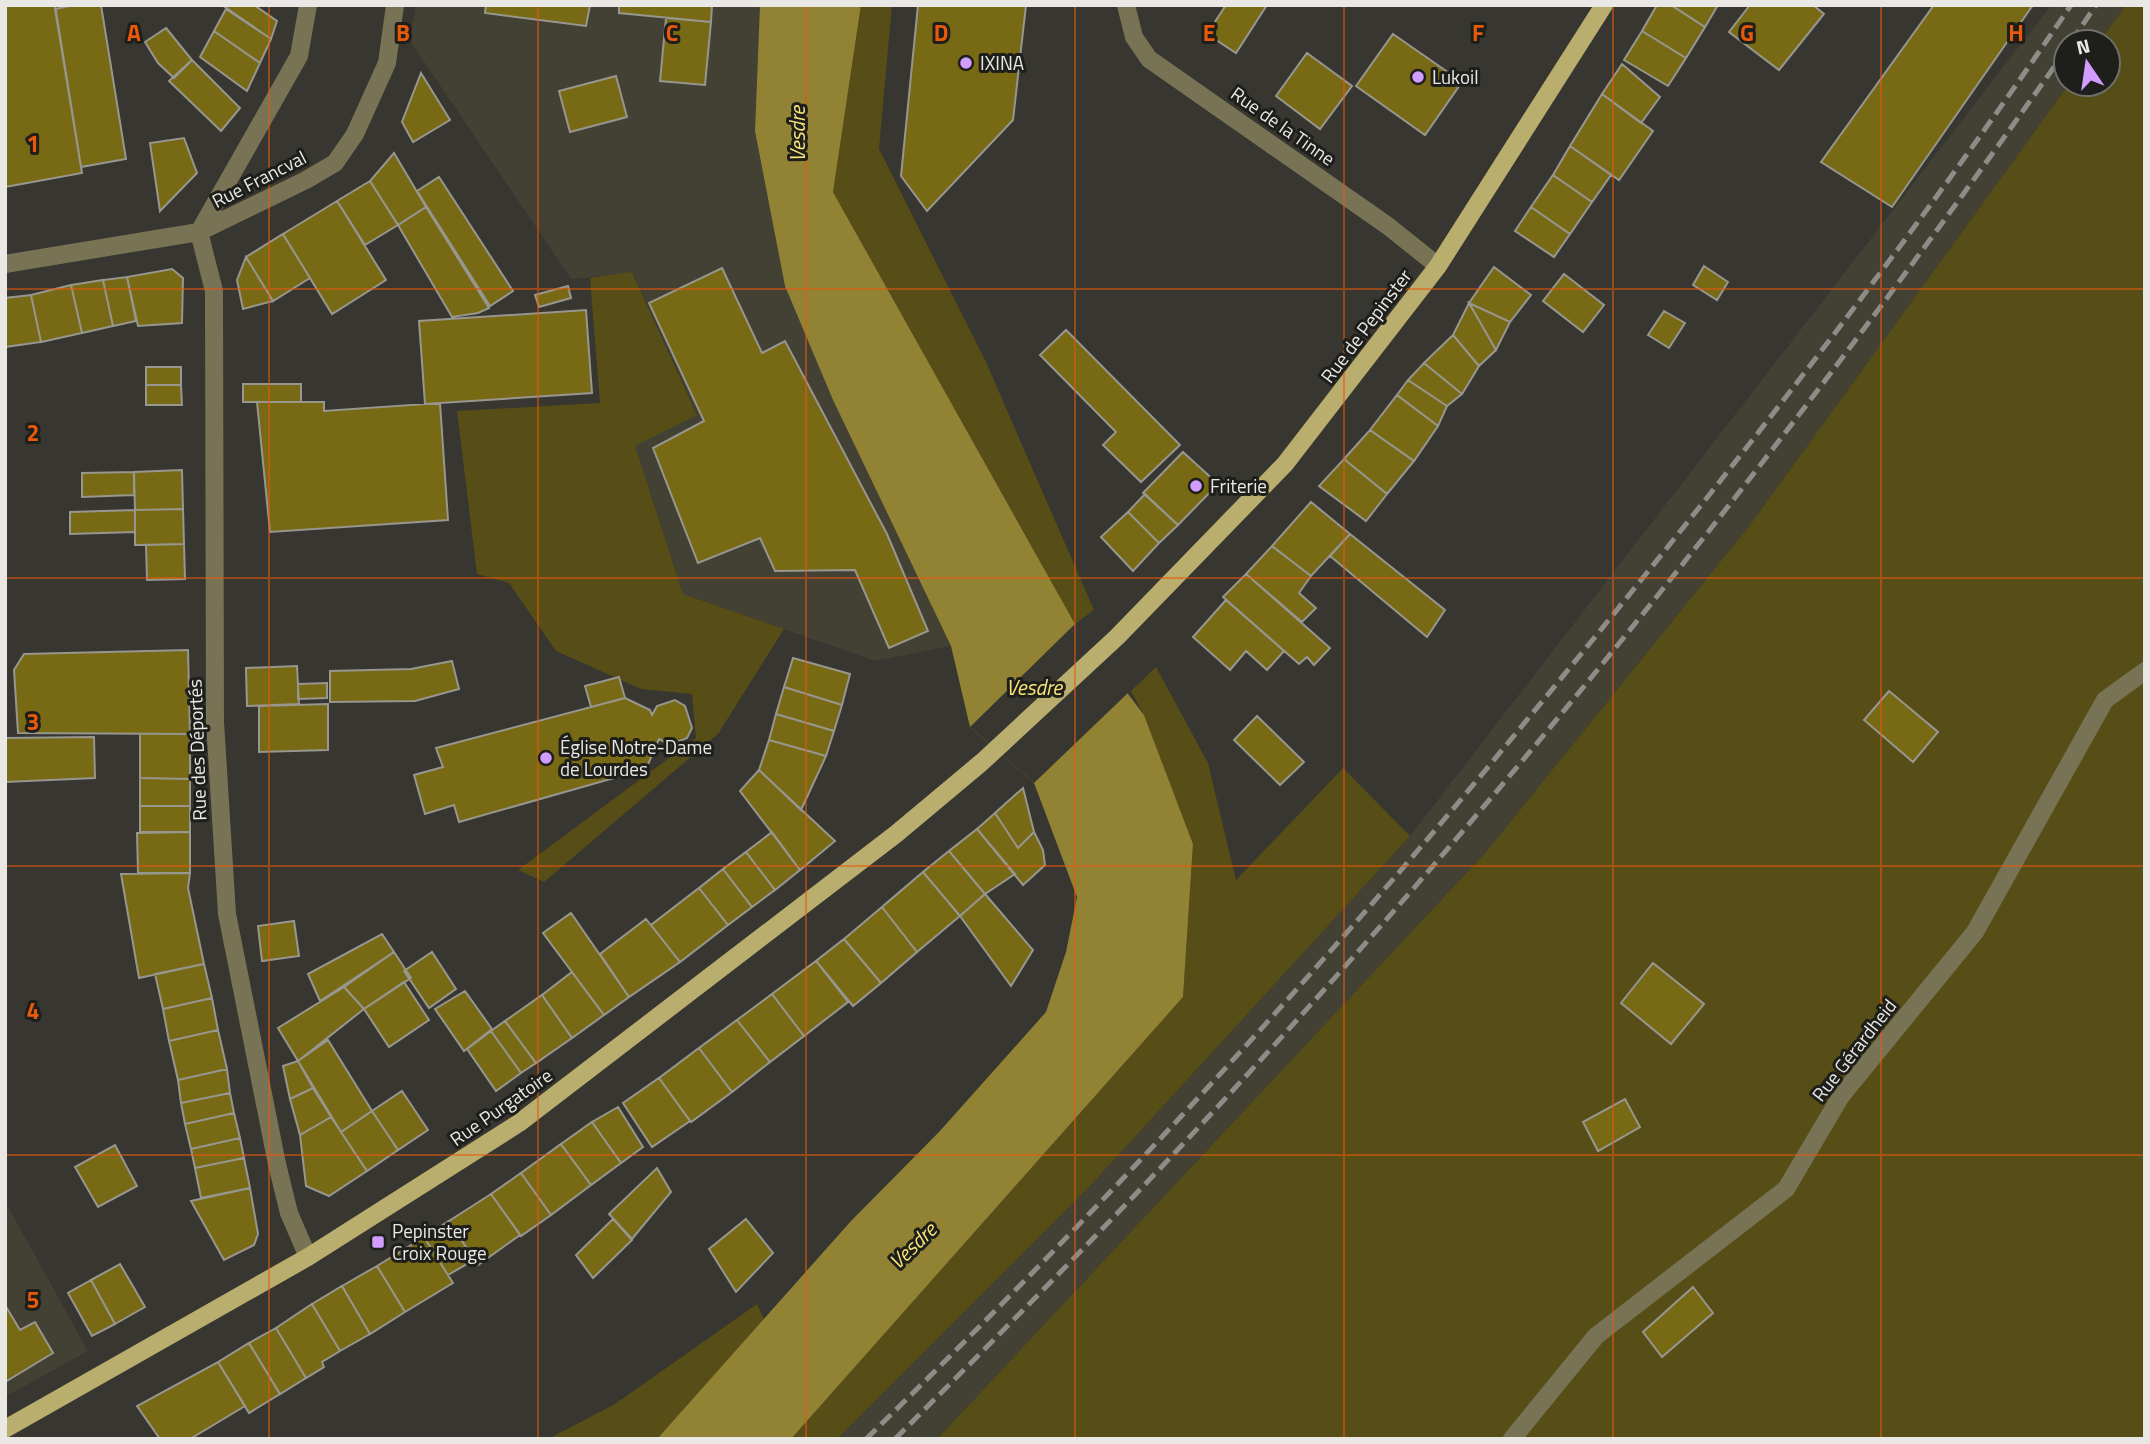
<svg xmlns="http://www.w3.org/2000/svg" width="2150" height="1444" viewBox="0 0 2150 1444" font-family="'Titillium Web',sans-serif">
<rect width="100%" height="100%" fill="#373630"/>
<path fill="#434034" d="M416 5H760L755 131 833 400 951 646 875 661 683 594 634 445 697 414 633 273 571 279 410 41Z
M2051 5H2126L2099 42H2066V84H2069L1750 525 1486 852 937 1439H837L1091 1185 1410 836Z
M5 1201 88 1351 5 1397Z"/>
<path fill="#574d16" d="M861 5H892L879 149 986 362 1094 610 1075 624 833 192Z
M2126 5H2145V1439H937L1486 852 1750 525 2069 84H2108V42H2099Z
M632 272 697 415 635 446 683 594 784 629 718 734 544 882 518 870 696 738 692 694 641 689 556 651 509 583 477 574 457 411 600 403 590 278Z
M1156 667 1208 763 1236 880 1343 768 1410 836 1091 1185 837 1439H791L1183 997 1193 844 1144 715 1131 691Z
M757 1304 764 1319 657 1439H548L615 1404Z"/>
<path fill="#918234" d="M760 5H861L833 192 1075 624 1144 715 1193 844 1183 997 791 1439H657L851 1221 939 1132 1046 1012 1066 952 1077 897 1034 783 970 727 951 646 833 400 785 286 755 131Z"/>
<path fill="#373630" d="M1077 622 1130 691 1034 783 970 727Z"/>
<path fill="#786914" stroke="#97968f" stroke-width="2" d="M5 5H55L82 173 5 187Z
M74 5H101L126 159 81 167 55 9Z
M222 5H254L277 21 271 39Z
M486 5H590L586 26 485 13Z
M619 5H712L711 22 619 13Z
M918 5H1026L1013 120 927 211 901 176Z
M1226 5H1267L1236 53 1207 34Z
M1657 5H1671L1705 27 1686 58 1642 31Z
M1671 5H1718L1705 27Z
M1750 5H1813L1824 14 1779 70 1729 32Z
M1934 5H2033L1892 207 1821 162Z
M226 9 271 39 260 63 214 31Z
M666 18 711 22 705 85 660 81Z
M166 28 192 60 174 78 158 63 145 42Z
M214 31 260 63 247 91 200 57Z
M1642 31 1686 58 1668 86 1624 60Z
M1393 34 1462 82 1425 135 1356 86Z
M1307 53 1352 86 1320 129 1276 96Z
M192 60 240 108 221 131 169 81Z
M1622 64 1660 97 1641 123 1602 94Z
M421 73 450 120 413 142 402 122Z
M616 76 627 117 570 132 559 91Z
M1602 94 1653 131 1619 180 1570 146Z
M184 138 197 173 160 211 150 143Z
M1570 146 1611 175 1592 202 1553 175Z
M394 153 426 207 398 225 370 181Z
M1553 175 1592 202 1570 234 1531 207Z
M439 177 513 291 490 306 417 191Z
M370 181 398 225 365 245 337 201Z
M337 201 386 280 332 314 283 234Z
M426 207 489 308 478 313 452 317 398 225Z
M1531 207 1570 234 1554 257 1515 231Z
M283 234 310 278 273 301 246 257Z
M246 257 273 301 243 309 237 280Z
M1704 266 1728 282 1717 300 1693 285Z
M1494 267 1531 295 1510 322 1469 303Z
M722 268 762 353 785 341 887 534 928 631 889 648 855 570 775 571 760 538 698 563 653 448 704 421 649 303Z
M172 269 183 278 182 323 138 326 127 277Z
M1564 274 1604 305 1583 332 1543 301Z
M127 277 136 321 113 326 103 280Z
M103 280 113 326 82 333 71 285Z
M71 285 82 333 41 342 31 295Z
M568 286 571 298 539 307 535 295Z
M31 295 41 342 5 347V298Z
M1469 303 1510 322 1496 350Z
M1469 303 1496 350 1479 366 1453 335Z
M586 310 592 393 425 404 419 321Z
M1664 311 1685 323 1669 348 1648 335Z
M1066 330 1180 445 1141 482 1103 445 1116 432 1040 355Z
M1453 335 1479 366 1462 394 1424 363Z
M1424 363 1462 394 1447 406 1408 380Z
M146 367H181V385H146Z
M1408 380 1447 406 1438 426 1397 395Z
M243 384H301V402H243Z
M146 385H181L182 405H146Z
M1397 395 1438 426 1414 461 1370 430Z
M257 402H324V411L440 403 448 520 270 532Z
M1370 430 1414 461 1387 494 1344 459Z
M1183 452 1218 484 1178 525 1143 493Z
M1344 459 1387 494 1366 521 1319 486Z
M182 470 183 509 135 510 134 472Z
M134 472V495L82 497V473Z
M1145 494 1178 525 1159 543 1128 512Z
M1311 502 1350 534 1311 576 1272 546Z
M183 509 184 544 135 545V510Z
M135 510V532L70 534V512Z
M1128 512 1159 543 1133 571 1101 537Z
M1350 534 1445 610 1427 637 1330 556Z
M184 544 185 579 147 580 146 545Z
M1272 546 1311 576 1299 593 1316 608 1302 622 1246 574Z
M1246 574 1330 648 1314 665 1307 657 1299 664 1223 597Z
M1226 600 1284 651 1267 670 1246 651 1230 670 1193 637Z
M188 650 190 734 18 733 14 670 24 654Z
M793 658 850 674 842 705 784 687Z
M452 661 459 689 415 701 330 702V671L411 669Z
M297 666 299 704 247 706 246 668Z
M619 677 625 698 591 707 585 686Z
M327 683V698L298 699V684Z
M784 687 842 705 834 731 776 714Z
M1889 691 1938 732 1913 762 1864 720Z
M625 698 650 710 652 715 657 706 675 700 685 706 692 728 687 738 670 745 659 739 646 769 459 822 454 805 425 814 414 775 443 767 436 748Z
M328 704V750L259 752V706Z
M776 714 834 731 826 756 769 740Z
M1257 716 1304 762 1280 785 1234 740Z
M140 734H190V779L140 778Z
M94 737 95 778 6 782V738Z
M769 740 826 756 801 810 759 770Z
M759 770 835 841 800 870 740 791Z
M140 778 190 779V806H140Z
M1023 788 1034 832 1018 848 995 813Z
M140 806H190V832H140Z
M995 813 1018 848 1034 832 1043 850 1045 865 1023 885 977 829Z
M977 829 1015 874 985 894 949 851Z
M190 832V873H138L137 833Z
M772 832 800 870 775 890 746 852Z
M949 851 985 894 960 916 923 872Z
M746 852 775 890 752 907 723 869Z
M723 869 752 907 728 925 699 888Z
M923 872 960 916 917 952 882 907Z
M190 873 188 888 204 964 139 978 121 874Z
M699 888 728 925 680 962 651 925Z
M985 894 1033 950 1011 986 960 916Z
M882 907 917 952 881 983 844 939Z
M571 913 629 997 604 1015 543 933Z
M646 919 680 962 629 997 600 954Z
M294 921 299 956 262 961 258 926Z
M382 934 394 952 320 1001 308 974Z
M844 939 881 983 853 1006 816 961Z
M394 952 411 978 364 1009 344 987Z
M432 952 456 989 429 1008 404 971Z
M816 961 848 1002 804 1036 772 994Z
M1653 963 1704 1004 1671 1044 1621 1003Z
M204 964 212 998 163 1009 155 974Z
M572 972 604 1015 572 1038 542 995Z
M404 982 429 1020 389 1047 364 1009Z
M344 987 364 1009 298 1061 278 1028Z
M465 991 492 1029 464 1051 435 1009Z
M772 994 804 1036 770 1062 737 1020Z
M542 995 572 1038 536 1063 505 1021Z
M212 998 218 1030 169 1041 163 1009Z
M737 1020 770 1062 732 1092 699 1048Z
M505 1021 536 1063 521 1073 491 1031Z
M218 1030 227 1069 178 1080 169 1041Z
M491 1031 521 1073 496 1091 467 1049Z
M328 1040 372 1111 341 1132 298 1061Z
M699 1048 732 1092 691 1122 659 1078Z
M298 1061 313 1088 290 1099 283 1066Z
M227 1069 230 1093 181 1103 178 1080Z
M659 1078 690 1121 652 1147 623 1103Z
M313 1088 331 1117 300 1135 290 1099Z
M402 1091 428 1130 398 1150 372 1111Z
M230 1093 234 1113 185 1124 181 1103Z
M1625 1099 1640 1127 1598 1151 1583 1122Z
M618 1107 643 1147 621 1163 592 1122Z
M372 1111 398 1150 367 1171 341 1132Z
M234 1113 240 1138 191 1149 185 1124Z
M331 1117 367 1171 329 1196 306 1186 300 1135Z
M592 1122 621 1163 591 1185 561 1144Z
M240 1138 244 1158 195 1168 191 1149Z
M561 1144 591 1185 551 1215 521 1173Z
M115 1145 137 1186 98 1207 75 1167Z
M244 1158 250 1188 201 1198 195 1168Z
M657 1168 671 1192 632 1239 609 1214Z
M521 1173 551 1215 521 1236 491 1194Z
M250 1188 258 1234 254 1245 224 1260 191 1201Z
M491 1194 520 1235 478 1265 449 1221Z
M613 1219 632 1240 593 1278 576 1255Z
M746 1219 773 1253 736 1292 709 1249Z
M449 1221 474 1260 448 1275 424 1237Z
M424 1237 453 1283 405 1312 377 1266Z
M120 1264 145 1307 115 1324 91 1280Z
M377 1266 405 1312 370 1334 342 1286Z
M91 1280 115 1324 92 1336 68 1293Z
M342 1286 370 1334 340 1351 312 1304Z
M1693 1287 1713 1313 1662 1357 1643 1332Z
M312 1304 340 1351 322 1362 324 1367 306 1378 276 1328Z
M5 1305 20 1330 35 1322 53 1353 5 1382Z
M276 1328 306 1378 280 1394 249 1343Z
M249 1343 280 1394 249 1413 218 1362Z
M218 1362 245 1406 190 1439H160L137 1406Z"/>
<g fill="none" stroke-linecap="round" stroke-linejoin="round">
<path stroke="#787354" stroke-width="18" d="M1126 5 1134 37 1149 59 1388 226 1438 266
M199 232 214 291 215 722 227 914 277 1164 289 1213 308 1257
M199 232 299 56 308 5
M5 264 199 232 306 180 335 163 355 134 387 63 395 5
M1512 1439 1596 1336 1786 1189 1841 1096 1975 932 2105 700 2145 671"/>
<path stroke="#baae6e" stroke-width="18" d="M5 1429 308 1257 519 1123 896 834 982 762 1117 637 1285 464 1438 266 1604 5"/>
<path stroke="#8d8c88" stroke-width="5" stroke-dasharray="14 7" stroke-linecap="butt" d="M2071 42 2096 5
M866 1439C1096 1215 1314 979 1517 732 1711 497 1900 258 2071 5
M895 1439C1014 1320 1132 1201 1245 1077 1542 754 1814 409 2066 50"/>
</g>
<path fill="none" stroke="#e8590c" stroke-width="2" stroke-opacity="0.55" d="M269 5V1439M538 5V1439M806 5V1439M1075 5V1439M1344 5V1439M1613 5V1439M1881 5V1439M5 289H2145M5 578H2145M5 866H2145M5 1155H2145"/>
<g fill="#d19dfe" stroke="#1e1e1b" stroke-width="2.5">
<circle cx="966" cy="63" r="7"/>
<circle cx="1418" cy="77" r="7"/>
<circle cx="1196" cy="486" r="7"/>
<circle cx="546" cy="758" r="7"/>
<rect x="371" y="1235" width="14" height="14" rx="3.5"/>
</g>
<g text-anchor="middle" stroke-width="6" stroke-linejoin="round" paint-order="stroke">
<g font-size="19" fill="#e9e8e5" stroke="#1e1e1b" text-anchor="start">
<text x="980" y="70">IXINA</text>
<text x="1432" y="84">Lukoil</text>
<text x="1210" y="493">Friterie</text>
<text x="560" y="754">Église Notre-Dame<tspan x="560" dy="22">de Lourdes</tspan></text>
<text x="392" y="1238">Pepinster<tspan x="392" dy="22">Croix Rouge</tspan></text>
</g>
<g font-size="19" fill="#e9e8e5" stroke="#1e1e1b">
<text transform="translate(1283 126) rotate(35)" y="7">Rue de la Tinne</text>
<text transform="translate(259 179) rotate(-27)" y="7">Rue Francval</text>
<text transform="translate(1366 326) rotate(-53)" y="7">Rue de Pepinster</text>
<text transform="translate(197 750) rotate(-92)" y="7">Rue des Déportés</text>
<text transform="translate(1854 1050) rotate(-52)" y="7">Rue Gérardheid</text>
<text transform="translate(501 1107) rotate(-35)" y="7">Rue Purgatoire</text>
</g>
<g font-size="21" font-style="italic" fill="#f9e479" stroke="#1e1e1b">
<text transform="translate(798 134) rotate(-90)" y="7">Vesdre</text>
<text x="1034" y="695">Vesdre</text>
<text transform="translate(913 1246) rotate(-44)" y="7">Vesdre</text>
</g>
</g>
<g font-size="23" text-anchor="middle" font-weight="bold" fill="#e8590c" stroke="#1e1e1b" stroke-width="6" stroke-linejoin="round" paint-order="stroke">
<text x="134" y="41">A</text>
<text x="403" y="41">B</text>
<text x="672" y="41">C</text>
<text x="941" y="41">D</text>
<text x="1209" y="41">E</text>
<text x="1478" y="41">F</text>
<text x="1747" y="41">G</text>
<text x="2016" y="41">H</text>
<text x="33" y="152">1</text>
<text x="33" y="441">2</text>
<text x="33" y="730">3</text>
<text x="33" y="1019">4</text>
<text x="33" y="1308">5</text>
</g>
<rect width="2150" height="1444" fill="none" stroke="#e9e8e5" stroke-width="14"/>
<g transform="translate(2087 63) rotate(347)"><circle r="33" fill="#1e1e1b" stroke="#6f6f6c" stroke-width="2"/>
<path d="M0-5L12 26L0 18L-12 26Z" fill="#d19dfe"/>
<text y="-10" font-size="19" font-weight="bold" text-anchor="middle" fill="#e9e8e5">N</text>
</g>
</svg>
